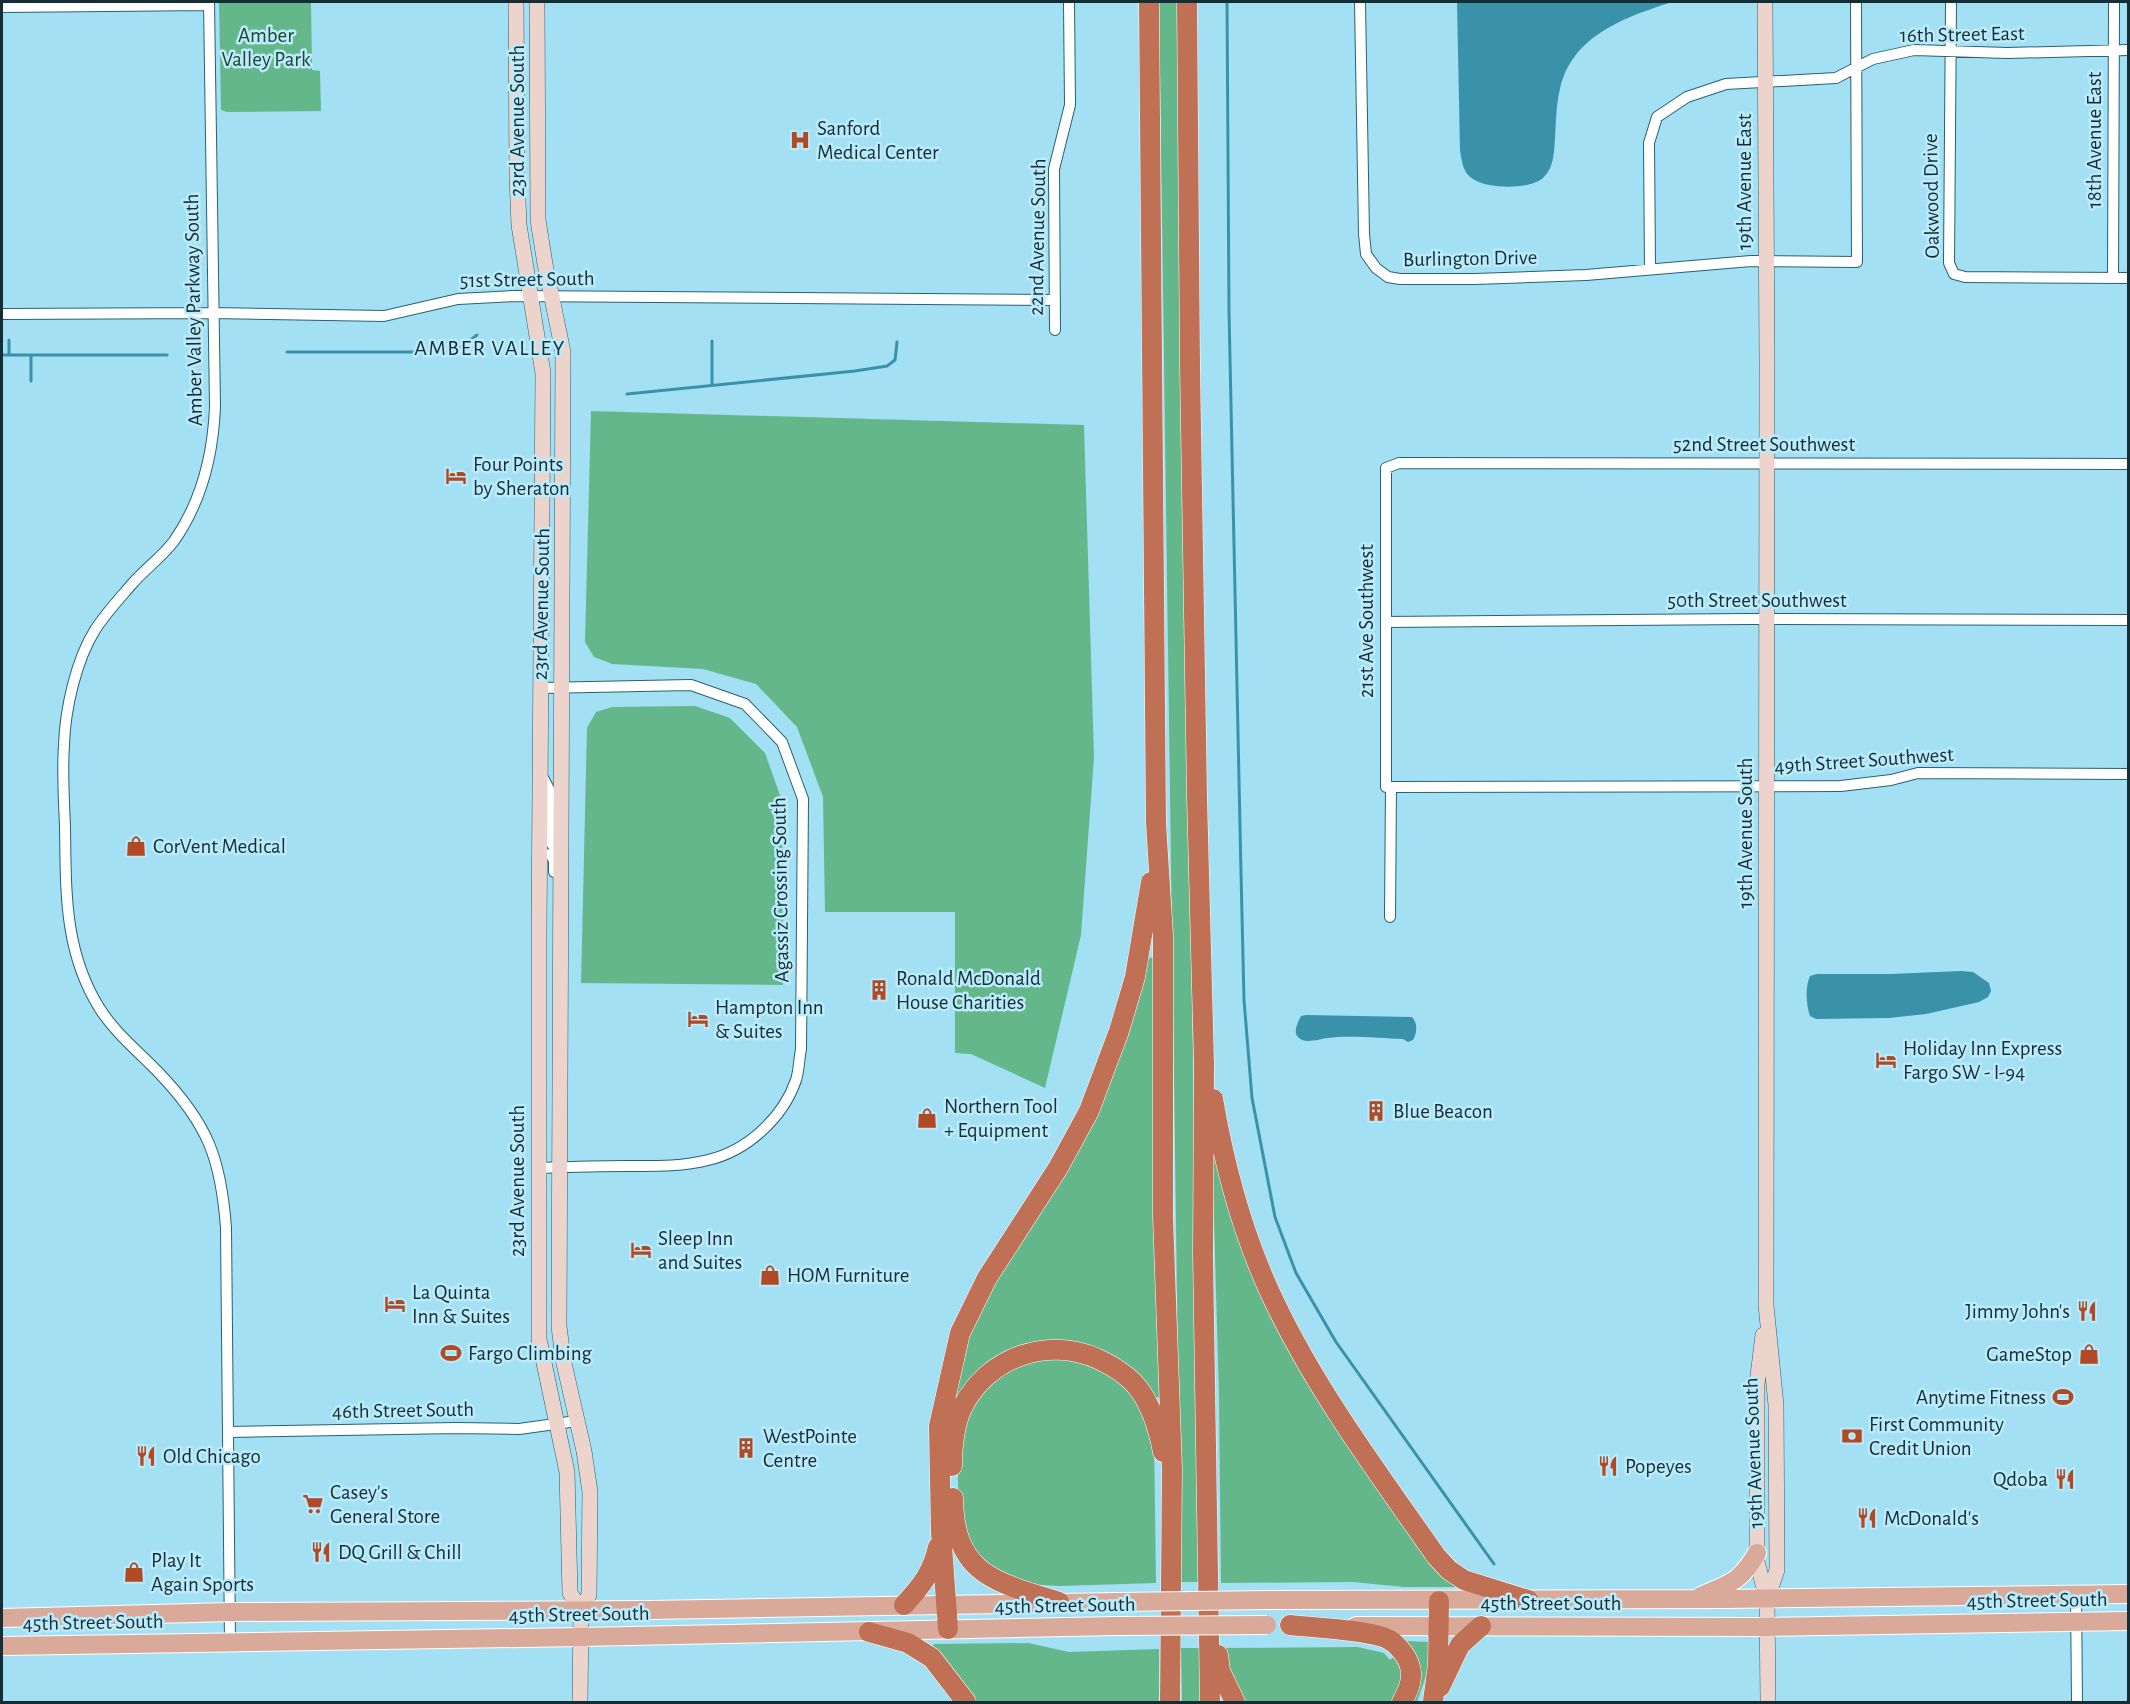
<svg xmlns="http://www.w3.org/2000/svg" width="2130" height="1704" viewBox="0 0 2130 1704" font-family="'Alegreya Sans',sans-serif">
<rect width="100%" height="100%" fill="#a3e0f4"/>
<path fill="#63b78b" d="M219 2H311L312 70 320 71 321 111 227 112 221 110Z
M1159 2H1177L1201 1582H1181Z
M591 411 1084 425 1094 757 1081 935 1045 1088 971 1054 955 1053V912H825L823 797 797 727 756 684 703 669 612 664 594 657 585 642Z
M695 706 730 718 765 753 782 801 783 985 581 983 587 728 596 712 612 707Z
M1154 957 1159 1397 1153 1398C1145 1388 1138 1377 1129 1368 1107 1343 1069 1346 1039 1344L954 1415 953 1381 961 1352 989 1287 1029 1227 1145 959Z
M1219 1149 1256 1277 1466 1587H1404L1353 1582 1221 1583 1219 1395 1212 1151Z
M1078 1358 1133 1389 1154 1434 1156 1583 1061 1586 1022 1584 988 1571 961 1525 958 1483V1452L968 1412 997 1376 1027 1361Z
M1407 1641 1429 1642V1667L1417 1702H1410L1404 1646Z
M1028 1643 1069 1652 1159 1649V1702H974L932 1648 934 1644Z
M1358 1647 1384 1653 1390 1660 1395 1656 1403 1675 1396 1702H1241L1235 1693 1224 1648Z
M1181 1648H1202V1702H1182Z"/>
<path fill="#3a92aa" d="M1457 2H1672C1626 17 1572 35 1560 89 1556 105 1556 123 1555 139 1554 152 1554 168 1543 178 1529 190 1488 189 1473 179 1463 173 1462 162 1460 151Z
M1961 971 1973 972 1989 983 1991 991 1988 997 1979 1002 1926 1014 1889 1018 1816 1019 1810 1016C1806 1004 1805 987 1810 976L1817 974H1890Z
M1306 1015 1412 1017C1418 1023 1417 1033 1413 1040L1408 1042 1403 1039C1381 1038 1348 1035 1327 1038 1320 1039 1305 1044 1299 1038 1292 1033 1298 1022 1301 1016Z"/>
<g fill="none" stroke-linecap="round" stroke-linejoin="round">
<path stroke="#3a92aa" stroke-width="3" d="M1227 2 1229 311 1241 873 1244 1000 1252 1098 1275 1217 1296 1273 1336 1342 1494 1564
M9 340V355
M287 352H447L461 347 477 335
M2 355H167
M31 356V381
M712 384V341
M627 394 855 371 887 366 895 360 897 342"/>
<g stroke="#256273" stroke-width="12">
<path id="street" d="M209 2 215 407C213 455 202 501 174 541 162 557 145 569 132 584 120 598 105 614 95 630 76 660 65 710 64 745 62 772 64 800 65 827 66 892 64 952 100 1009 116 1034 139 1052 159 1073 208 1124 221 1159 226 1228L230 1642
M1360 2 1364 234 1366 254 1376 268 1388 277 1400 279H1475L1586 275 1751 261 1857 262 1856 2
M1951 2 1949 263 1954 274 1965 277 2128 278
M2 7 209 5
M1650 269 1649 143 1657 117 1687 97 1726 84 1836 78 1873 59 1914 50 2007 53 2128 50
M2113 278 2114 2
M2 314 213 313 384 316 458 299 513 296 1055 300
M1055 330 1054 169 1070 105 1069 2
M2128 464 1399 463 1386 468V787L1841 786 1891 780 1918 773 2128 774
M1386 622 1750 619 2128 620
M540 772 549 789 551 843 553 846 560 849
M539 853 551 855 554 861V872
M1390 917 1391 787
M539 1168C568 1167 597 1166 626 1166 653 1166 681 1167 708 1160 747 1151 783 1118 796 1080 799 1071 799 1059 801 1049L803 799 782 742 745 704 691 685 540 688
M229 1432 456 1428 519 1429 577 1421
M2076 1595 2077 1702"/>
</g>
<g stroke="#256273" stroke-width="16">
<path id="secondary" d="M516 2 517 176 519 225 543 373 539 931V1339L567 1472 570 1593 581 1610
M537 2 538 220 545 264 563 352 559 1326 563 1359 584 1451 590 1492 589 1595 581 1610 580 1702
M1765 2 1767 362 1766 1305 1776 1405 1777 1570 1767 1599
M1763 1335 1757 1384V1562L1767 1599 1768 1702"/>
</g>
<g stroke="#fff" stroke-width="20">
<path id="primary" d="M1701 1596C1732 1582 1739 1583 1757 1553
M1268 1600 1726 1599 2128 1594
M2 1618 230 1612 650 1610 1117 1602
M1356 1626 1767 1627 2128 1621
M2 1646 581 1637 1117 1626"/>
</g>
<g stroke="#fff" stroke-width="21">
<path id="highway" d="M1149 2 1156 823 1163 935V1216L1172 1469 1170 1702
M1187 2 1190 366 1197 796 1204 1064 1203 1254 1210 1702
M1213 1099C1225 1169 1244 1239 1275 1303 1318 1393 1379 1474 1436 1556L1449 1570 1464 1580 1528 1600
M952 1466C952 1446 954 1426 962 1408 987 1357 1048 1336 1098 1359 1115 1367 1131 1377 1141 1392 1153 1410 1159 1431 1163 1452
M953 1498C954 1576 997 1582 1059 1602
M904 1605C922 1585 932 1573 938 1547
M1290 1625C1317 1628 1358 1629 1383 1637 1398 1642 1412 1661 1411 1676 1411 1686 1406 1694 1402 1702
M948 1629 941 1532 939 1426 960 1333 987 1278 1058 1168 1089 1111 1119 1031 1135 977 1151 882
M869 1632 908 1643 932 1658 966 1702
M1218 1655 1220 1671 1235 1702
M1440 1687 1460 1645 1481 1626
M1433 1701 1438 1665 1439 1601"/>
</g>
<use href="#street" stroke="#fff" stroke-width="10"/>
<use href="#secondary" stroke="#ecd4cc" stroke-width="15"/>
<use href="#primary" stroke="#d9a999" stroke-width="18"/>
<use href="#highway" stroke="#c07055" stroke-width="20"/>
<g stroke="#fff" stroke-width="20" stroke-linecap="butt">
<path id="primary-bridge" d="M1117 1602 1268 1600
M1117 1626 1267 1625"/>
</g>
<use href="#primary-bridge" stroke="#d9a999" stroke-width="18"/>
</g>
<defs>
<g id="hospital-bare" transform="scale(1.62)"><path d="M-5-5h3v3.5h4V-5h3V5h-3V1.5h-4V5h-3Z" fill="#b14924" stroke="#bbebfb" stroke-width="2.5" paint-order="stroke"/></g>
<g id="hotel-bare" transform="scale(1.62)"><path d="M-6-4.5h1.5V1H6V5H4.5V3h-9V5H-6ZM-4 0a1.8 1.8 0 1 1 3.6 0ZM.5 0V-2.5h3Q6-2.5 6 0Z" fill="#b14924" stroke="#bbebfb" stroke-width="2.5" paint-order="stroke"/></g>
<g id="shop-bare" transform="scale(1.62)"><path d="M-5-2.5h2.3a2.7 3.5 0 0 1 5.4 0H5L5.5 6h-11ZM-1.5-2.5h3a1.5 2.3 0 0 0-3 0Z" fill="#b14924" stroke="#bbebfb" stroke-width="2.5" paint-order="stroke"/></g>
<g id="building-bare" transform="scale(1.62)"><path d="M-4-6H4V6H1V3H-1V6H-4ZM-2.5-4.3h1.7v1.8h-1.7ZM.8-4.3h1.7v1.8H.8ZM-2.5-1h1.7V.8h-1.7ZM.8-1h1.7V.8H.8Z" fill="#b14924" stroke="#bbebfb" stroke-width="2.5" paint-order="stroke"/></g>
<g id="restaurant-bare" transform="scale(1.62)"><path d="M-5-6h1v4h1v-4h1v4h1v-4h1v5L-1.5 .5V6h-2V.5L-5-1ZM5-6V6H3V1.5H1.5Q1.5-4 5-6Z" fill="#b14924" stroke="#bbebfb" stroke-width="2.5" paint-order="stroke"/></g>
<g id="stadium-bare" transform="scale(1.62)"><path d="M0-5a6.5 5 0 1 0 0 10a6.5 5 0 1 0 0-10ZM-3.5-1.8h7v3.6h-7Z" fill="#b14924" stroke="#bbebfb" stroke-width="2.5" paint-order="stroke"/></g>
<g id="bank-bare" transform="scale(1.62)"><path d="M-6-4H6V4H-6ZM0-2.3a2.3 2.3 0 1 0 0 4.6a2.3 2.3 0 1 0 0-4.6Z" fill="#b14924" stroke="#bbebfb" stroke-width="2.5" paint-order="stroke"/></g>
<g id="supermarket-bare" transform="scale(1.62)"><path d="M-6-5.5h2.5l.6 2H6L4.5 2H-2.5L-4.4-4H-6ZM-1.5 3.2a1.3 1.3 0 1 0 .1 0ZM3 3.2a1.3 1.3 0 1 0 .1 0Z" fill="#b14924" stroke="#bbebfb" stroke-width="2.5" paint-order="stroke"/></g>
</defs>
<g fill-rule="evenodd">
<use href="#hospital-bare" x="800" y="140"/>
<use href="#hotel-bare" x="456" y="476"/>
<use href="#shop-bare" x="136" y="846"/>
<use href="#building-bare" x="879" y="990"/>
<use href="#hotel-bare" x="698" y="1019"/>
<use href="#hotel-bare" x="1886" y="1060"/>
<use href="#building-bare" x="1376" y="1111"/>
<use href="#shop-bare" x="927" y="1118"/>
<use href="#hotel-bare" x="641" y="1250"/>
<use href="#shop-bare" x="770" y="1275"/>
<use href="#hotel-bare" x="395" y="1304"/>
<use href="#restaurant-bare" x="2087" y="1311"/>
<use href="#stadium-bare" x="451" y="1353"/>
<use href="#shop-bare" x="2089" y="1354"/>
<use href="#stadium-bare" x="2063" y="1397"/>
<use href="#bank-bare" x="1852" y="1436"/>
<use href="#building-bare" x="746" y="1448"/>
<use href="#restaurant-bare" x="146" y="1456"/>
<use href="#restaurant-bare" x="1608" y="1466"/>
<use href="#restaurant-bare" x="2065" y="1479"/>
<use href="#supermarket-bare" x="313" y="1504"/>
<use href="#restaurant-bare" x="1867" y="1518"/>
<use href="#restaurant-bare" x="321" y="1552"/>
<use href="#shop-bare" x="134" y="1572"/>
</g>
<g text-anchor="middle" stroke-width="5" stroke-linejoin="round" paint-order="stroke">
<g font-size="21" fill="#152e36" stroke="#bbebfb">
<text transform="translate(1962 34) rotate(-1)" y="7">16th Street East</text>
<text transform="translate(517 121) rotate(-90)" y="7">23rd Avenue South</text>
<text transform="translate(2094 140) rotate(-90)" y="7">18th Avenue East</text>
<text transform="translate(1744 182) rotate(-90)" y="7">19th Avenue East</text>
<text transform="translate(1931 196) rotate(-91)" y="7">Oakwood Drive</text>
<text transform="translate(1037 237) rotate(-89)" y="7">22nd Avenue South</text>
<text transform="translate(1470 258) rotate(-1)" y="7">Burlington Drive</text>
<text transform="translate(527 279) rotate(-1)" y="7">51st Street South</text>
<text transform="translate(193 310) rotate(-91)" y="7">Amber Valley Parkway South</text>
<text x="1764" y="451">52nd Street Southwest</text>
<text x="1757" y="607">50th Street Southwest</text>
<text transform="translate(541 604) rotate(-89)" y="7">23rd Avenue South</text>
<text transform="translate(1366 621) rotate(-90)" y="7">21st Ave Southwest</text>
<text transform="translate(1864 760) rotate(-4)" y="7">49th Street Southwest</text>
<text transform="translate(1745 833) rotate(-90)" y="7">19th Avenue South</text>
<text transform="translate(780 890) rotate(-91)" y="7">Agassiz Crossing South</text>
<text transform="translate(517 1181) rotate(-90)" y="7">23rd Avenue South</text>
<text transform="translate(403 1410) rotate(-1)" y="7">46th Street South</text>
<text transform="translate(1753 1453) rotate(-92)" y="7">19th Avenue South</text>
<text transform="translate(2037 1600) rotate(-1)" y="7">45th Street South</text>
<text x="1551" y="1610">45th Street South</text>
<text transform="translate(1065 1605) rotate(-1)" y="7">45th Street South</text>
<text transform="translate(579 1614) rotate(-1)" y="7">45th Street South</text>
<text transform="translate(93 1622) rotate(-1)" y="7">45th Street South</text>
</g>
<g font-size="21" fill="#1d4430" stroke="#bbebfb">
<text x="266" y="42">Amber<tspan x="266" dy="24">Valley Park</tspan></text>
</g>
<g font-size="21" fill="#152e36" stroke="#bbebfb" text-anchor="start">
<text x="817" y="135">Sanford<tspan x="817" dy="24">Medical Center</tspan></text>
<text x="473" y="471">Four Points<tspan x="473" dy="24">by Sheraton</tspan></text>
<text x="153" y="853">CorVent Medical</text>
<text x="896" y="985">Ronald McDonald<tspan x="896" dy="24">House Charities</tspan></text>
<text x="715" y="1014">Hampton Inn<tspan x="715" dy="24">&amp; Suites</tspan></text>
<text x="1903" y="1055">Holiday Inn Express<tspan x="1903" dy="24">Fargo SW - I-94</tspan></text>
<text x="944" y="1113">Northern Tool<tspan x="944" dy="24">+ Equipment</tspan></text>
<text x="1393" y="1118">Blue Beacon</text>
<text x="658" y="1245">Sleep Inn<tspan x="658" dy="24">and Suites</tspan></text>
<text x="787" y="1282">HOM Furniture</text>
<text x="412" y="1299">La Quinta<tspan x="412" dy="24">Inn &amp; Suites</tspan></text>
<text x="2070" y="1318" text-anchor="end">Jimmy John's</text>
<text x="468" y="1360">Fargo Climbing</text>
<text x="2072" y="1361" text-anchor="end">GameStop</text>
<text x="2046" y="1404" text-anchor="end">Anytime Fitness</text>
<text x="1869" y="1431">First Community<tspan x="1869" dy="24">Credit Union</tspan></text>
<text x="763" y="1443">WestPointe<tspan x="763" dy="24">Centre</tspan></text>
<text x="163" y="1463">Old Chicago</text>
<text x="1625" y="1473">Popeyes</text>
<text x="2048" y="1486" text-anchor="end">Qdoba</text>
<text x="330" y="1499">Casey's<tspan x="330" dy="24">General Store</tspan></text>
<text x="1884" y="1525">McDonald's</text>
<text x="338" y="1559">DQ Grill &amp; Chill</text>
<text x="151" y="1567">Play It<tspan x="151" dy="24">Again Sports</tspan></text>
</g>
<g font-size="22" letter-spacing="1.5" fill="#152e36" stroke="#bbebfb">
<text x="490" y="355">AMBER VALLEY</text>
</g>
</g>
<rect width="2130" height="1704" fill="none" stroke="#152e36" stroke-width="6"/>
</svg>
